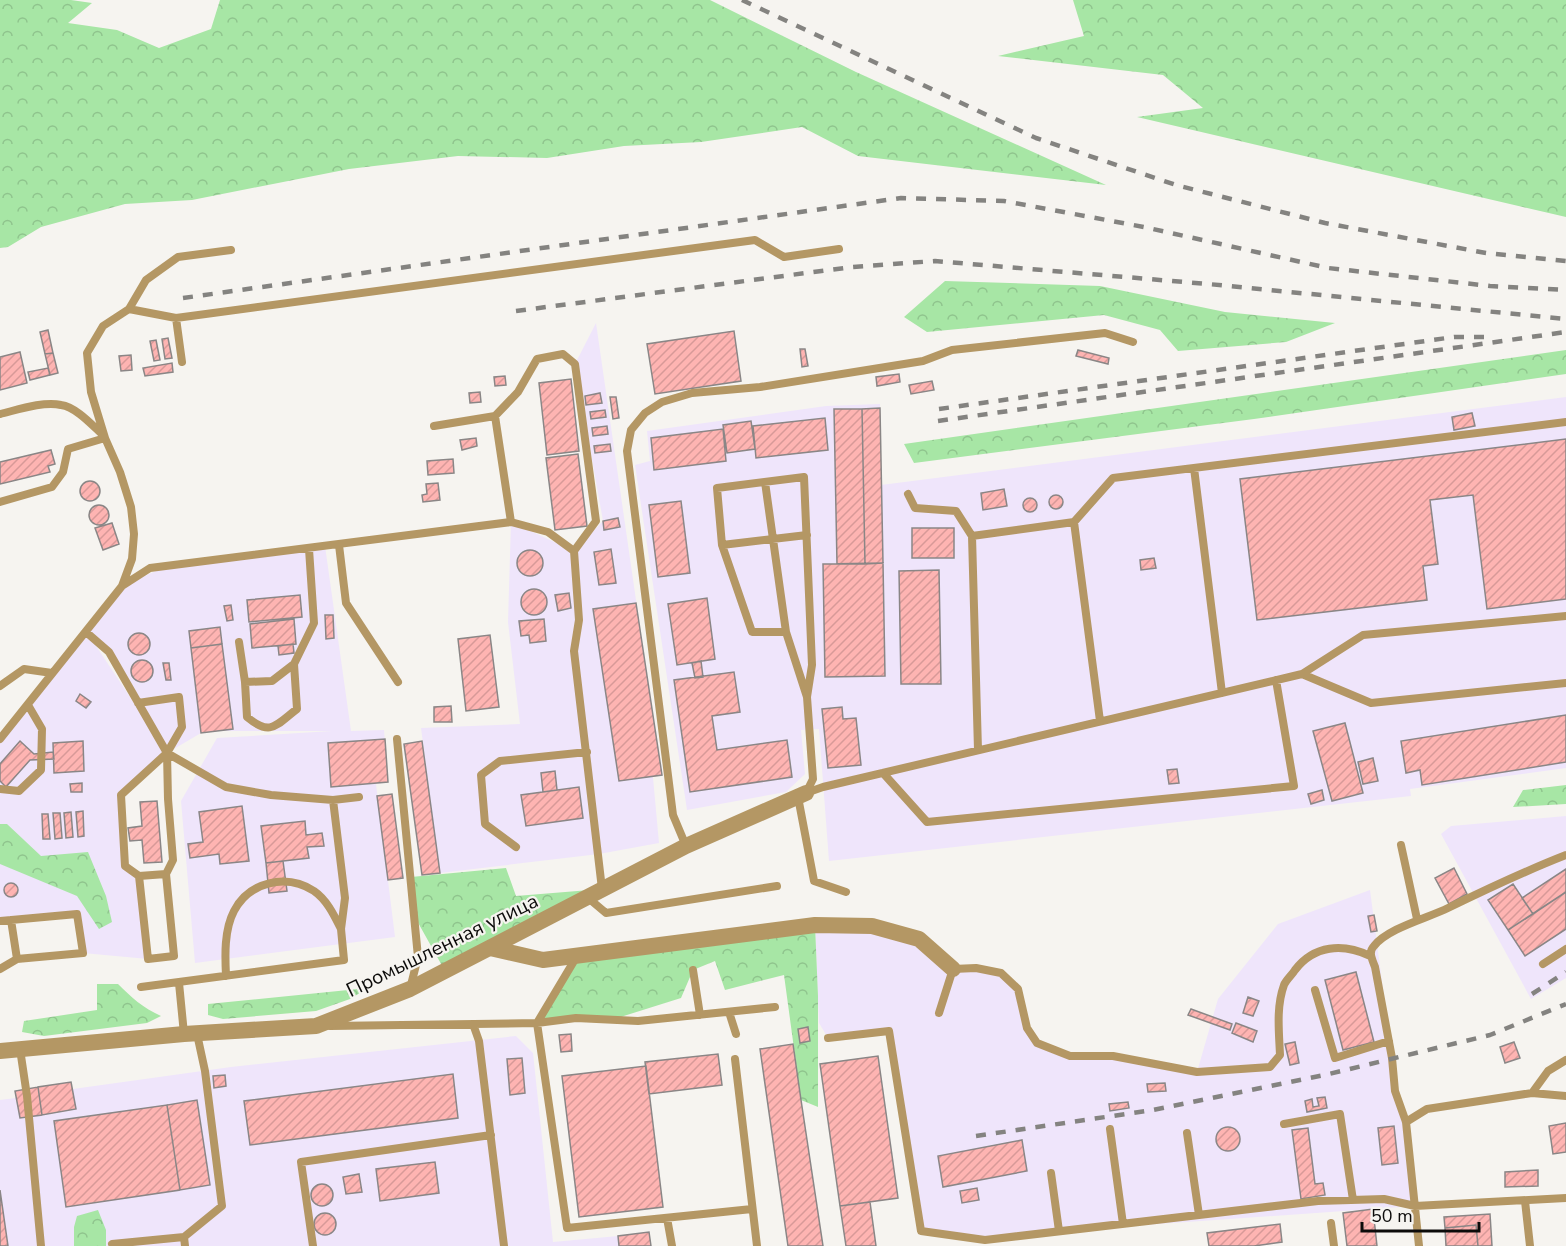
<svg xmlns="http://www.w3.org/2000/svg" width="1566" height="1246" viewBox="0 0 1566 1246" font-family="'Nunito Sans',sans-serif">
<defs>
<pattern id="forest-crowns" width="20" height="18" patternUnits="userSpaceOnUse" patternTransform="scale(1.5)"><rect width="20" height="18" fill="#a7e6a5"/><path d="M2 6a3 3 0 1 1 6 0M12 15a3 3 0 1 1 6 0" fill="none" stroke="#8fc48d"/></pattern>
<pattern id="building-hatch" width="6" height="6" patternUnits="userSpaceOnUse" patternTransform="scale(1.5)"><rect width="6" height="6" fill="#feb4b2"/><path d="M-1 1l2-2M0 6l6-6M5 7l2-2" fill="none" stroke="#d89998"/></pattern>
</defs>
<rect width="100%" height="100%" fill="#f6f4f0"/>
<path fill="#efe5fb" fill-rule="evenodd" d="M596 323 638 614 659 843 599 854 440 873 421 728 520 724 508 622 511 522 574 551 603 521 575 364Z
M1566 397V768L1410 789 1411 796 829 861 819 729 801 730 805 774 786 792 687 810 635 465 650 461 647 431 826 406 880 404 881 485Z
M325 546 351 731 384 730 388 782 376 784 395 937 195 963 181 801 217 738 332 731H217L201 733 167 753 121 795 125 866 139 876 148 959 83 953 77 914 0 921V740L122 586 165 567ZM88 634 109 652 160 742Z
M1566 816V978L1531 999 1441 834 1451 826Z
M1370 890 1392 1058 1415 1206 1059 1231 985 1240 921 1231 889 1032 828 1038 819 1023 815 925 919 939 953 969 1001 973 1018 989 1027 1028 1047 1047 1070 1056H1113L1197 1072 1218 999 1278 924Z
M516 1036 533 1053 553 1242 618 1236 619 1246H0V1100L39 1095 38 1087 71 1082 73 1089 231 1067Z"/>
<path fill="url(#forest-crowns)" d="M0 0H71L92 3 68 23 117 30 159 48 211 29 220 0H710L856 72 1106 185 858 156 802 127 701 142 624 146 547 158 458 156 349 169 192 200 125 204 41 227 8 247 0 248Z
M1073 0H1566V217L1137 117 1203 108 1163 75 998 56 1084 36Z
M945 281 1100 286 1225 312 1335 323 1286 342 1178 351 1160 330 1104 315 927 332 904 317Z
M1566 350V374L1254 419 914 463 904 444Z
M1566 785V804L1513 807 1523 790Z
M0 824H7L41 856 88 852 106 896 112 922 99 929 77 896 0 864Z
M506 868 516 896 602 889 445 971 416 919 411 877Z
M815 925 818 996V1107L801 1100 784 975 725 990 715 961 693 970 681 998 611 1020 537 1023 577 956Z
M97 984H118C131 997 143 1008 161 1016L147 1023 44 1036 22 1032 24 1021 97 1010Z
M368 988 350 999 316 1011 223 1019 208 1015V1004Z
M98 1210 106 1230V1246H74V1227L77 1216Z"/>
<path fill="url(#building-hatch)" stroke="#8a8686" stroke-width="1.5" d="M48 330 53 353 45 354 40 332Z
M734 331 741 381 655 394 647 344Z
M168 338 172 358 165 359 162 339Z
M156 340 160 360 154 361 150 341Z
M800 349H805L808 366 802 367Z
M1078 350 1109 358 1108 364 1076 356Z
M20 352 27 383 0 390V357Z
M53 353 58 373 50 375 45 354Z
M131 355 132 370 121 371 119 356Z
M172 363 173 372 145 376 143 368Z
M48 368 50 375 30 380 28 372Z
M899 374 900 382 877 386 876 377Z
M505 376 506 385 495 386 494 377Z
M571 379 579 451 547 455 539 383Z
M932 381 934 390 911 394 909 385Z
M480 392 481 402 470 403 469 393Z
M600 393 602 403 586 405 585 396Z
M610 397H616L619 418 613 419Z
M880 408 883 563 865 564 862 409Z
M834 409H862L865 564H837Z
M605 410 606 417 591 419 590 412Z
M1472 413 1475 426 1454 430 1452 417Z
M825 418 828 450 756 458 753 426Z
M751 421 755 449 727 453 723 425Z
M607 426 608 434 593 436 592 428Z
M723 429 726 461 654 470 651 438Z
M476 438 477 446 462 450 460 440Z
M1566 439V599L1487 609 1473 495 1430 500 1438 564 1423 566 1427 600 1257 620 1240 479Z
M610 444 611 451 595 453 594 446Z
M51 450 55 464 48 466 50 472 0 484V462Z
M578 454 587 526 555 530 546 458Z
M453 459 454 473 428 475 427 461Z
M80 491a10 10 0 1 1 20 0a10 10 0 1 1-20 0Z
M438 483 440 500 423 502 422 495 427 494 426 484Z
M1004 489 1007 506 983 510 981 493Z
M1049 502a7 7 0 1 1 14 0a7 7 0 1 1-14 0Z
M1023 505a7 7 0 1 1 14 0a7 7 0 1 1-14 0Z
M681 501 690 573 658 577 649 505Z
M89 515a10 10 0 1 1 20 0a10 10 0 1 1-20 0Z
M618 518 620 527 604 530 603 521Z
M112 523 119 544 103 550 95 528Z
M912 528H954V558H912Z
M611 549 616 583 599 585 594 552Z
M517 563a13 13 0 1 1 26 0a13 13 0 1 1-26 0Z
M1154 558 1156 568 1141 570 1140 560Z
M883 563 885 676 825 677 823 564Z
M939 570 941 684H901L899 571Z
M521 602a13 13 0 1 1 26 0a13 13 0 1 1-26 0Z
M569 593 571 608 558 611 555 595Z
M300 595 302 617 249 622 247 600Z
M707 598 715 659 677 665 668 604Z
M636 603 662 775 619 781 593 609Z
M231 605 233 620 227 621 224 606Z
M325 615H333L334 638 326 639Z
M294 619 296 644 252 648 250 624Z
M544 619 546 641 530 643 529 635 521 636 519 621Z
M220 627 222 644 191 648 189 631Z
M128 644a11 11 0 1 1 22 0a11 11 0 1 1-22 0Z
M490 635 499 707 466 711 458 639Z
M222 644 233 729 201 733 191 648Z
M293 644 294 653 279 655 278 646Z
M131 671a11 11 0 1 1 22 0a11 11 0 1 1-22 0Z
M701 661 703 677 695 678 692 663Z
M163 663H169L171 680H166Z
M734 672 740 712 712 716 717 750 787 740 792 777 690 792 674 680Z
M80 694 91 702 86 708 76 701Z
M451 706 452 722H434V707Z
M842 707 843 719 856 718 861 765 828 768 822 709Z
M1566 715V762L1422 785 1420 770 1406 773 1401 741Z
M1345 723 1363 793 1332 801 1313 731Z
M385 739 388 782 331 787 328 743Z
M20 741 34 754 53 752 54 759 30 760 6 787 0 781V764Z
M83 741 84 771 54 773 53 743Z
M422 741 440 873 422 875 404 744Z
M1373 758 1378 781 1363 784 1358 762Z
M1177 769 1179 783 1169 784 1167 770Z
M555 771 557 790 543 792 541 773Z
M82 783V792H71L70 784Z
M579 787 583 818 526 826 521 795Z
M1322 790 1324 800 1311 804 1308 794Z
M392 794 403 878 388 880 377 796Z
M157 801 162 862 144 863 142 840 130 841 128 828 142 826 140 802Z
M242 806 249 861 220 864 219 854 190 858 188 844 203 842 199 812Z
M83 811 84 836 78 837 76 812Z
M71 812 73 837 66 838 64 813Z
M53 813H60L62 838 55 839Z
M42 814H48L50 839H43Z
M305 821 306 835 322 833 324 846 307 847 309 858 266 863 261 826Z
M283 861 287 891 269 893 266 863Z
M1454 868 1467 894 1449 904 1435 878Z
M1566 869V892L1533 914 1522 898Z
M4 890a7 7 0 1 1 14 0a7 7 0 1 1-14 0Z
M1513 884 1533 914 1508 930 1488 900Z
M1566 892V929L1525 956 1508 930Z
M1374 915 1377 931 1371 932 1368 916Z
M1356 972 1374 1042 1343 1050 1325 980Z
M1248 997 1259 1001 1253 1016 1243 1013Z
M1191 1009 1232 1024 1230 1030 1188 1015Z
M1236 1023 1257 1031 1253 1042 1232 1033Z
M808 1027 810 1041 800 1043 798 1029Z
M571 1034 572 1051 561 1052 559 1035Z
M1295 1042 1299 1063 1290 1065 1285 1044Z
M1514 1042 1520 1058 1505 1063 1500 1047Z
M793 1044 801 1100 823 1246H788L760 1049Z
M718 1054 722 1085 649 1094 645 1062Z
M878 1056 898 1198 840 1206 820 1064Z
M522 1058 525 1093 510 1095 507 1059Z
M646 1066 663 1207 579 1217 562 1076Z
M453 1074 458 1118 250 1145 244 1101Z
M225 1075 226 1086 214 1088 213 1076Z
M71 1082 76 1109 42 1115 38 1087Z
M1165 1083 1166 1091 1148 1092 1147 1084Z
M38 1087 42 1115 20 1118 15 1091Z
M1325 1097 1327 1108 1307 1112 1305 1101 1312 1099 1313 1107 1319 1106 1317 1098Z
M197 1100 210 1185 180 1190 167 1105Z
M1128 1102 1129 1108 1110 1111 1109 1104Z
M167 1105 180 1190 66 1207 54 1121Z
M1566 1123V1152L1553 1154 1549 1126Z
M1394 1126 1398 1163 1382 1165 1378 1128Z
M1216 1139a12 12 0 1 1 24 0a12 12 0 1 1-24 0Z
M1308 1128 1315 1184 1323 1183 1325 1195 1301 1199 1292 1130Z
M1022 1140 1027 1171 943 1187 938 1156Z
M435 1162 439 1193 380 1201 376 1169Z
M1538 1170V1186L1505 1187V1172Z
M359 1174 362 1192 346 1194 343 1177Z
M311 1195a11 11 0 1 1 22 0a11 11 0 1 1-22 0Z
M977 1188 979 1200 962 1203 960 1191Z
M0 1190 8 1246H0Z
M870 1202 876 1246H846L840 1206Z
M1373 1209 1377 1246H1347L1343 1213Z
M314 1224a11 11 0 1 1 22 0a11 11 0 1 1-22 0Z
M1490 1214 1492 1246H1478L1476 1225 1445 1228 1444 1217Z
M1280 1224 1282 1242 1254 1246H1209L1207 1233Z
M1476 1225 1478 1246H1446L1445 1228Z
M649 1232 651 1246H619L618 1236Z"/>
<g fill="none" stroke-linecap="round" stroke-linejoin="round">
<path stroke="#b49764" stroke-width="8" d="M129 309 176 318 755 240 784 257 839 249
M176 318 182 362
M0 414C17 410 43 401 61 405 76 407 92 425 103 435
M495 416 511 522
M434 426 495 416 518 392 537 359 563 354 575 364 596 521 574 551
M1194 468 1222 693
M765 482 786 632 807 697 813 779 806 793
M908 494 915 508 956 511 972 536
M0 502 52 487 63 472 68 449 105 438
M1074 522 1100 721
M339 545 346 603 398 682
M722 545 807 535
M122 586 150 568 511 522 548 532 574 551 579 620 574 651 602 889
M86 632 109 652 167 753 168 799 173 860 166 874 174 956 148 959 139 876
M786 632H752L722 545 717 488 804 477 812 665 807 697
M239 642 245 682 247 717C271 737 276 725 297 709L294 664
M1302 674 1371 703 1566 683
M245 682 272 681 294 664 314 623 309 549
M0 686 24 669 52 673
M138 703 179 697 182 727 167 753 121 795 125 866 139 876 166 874
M0 739 122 586 132 559 134 534 131 507 120 472 105 438 91 392 87 353 103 326 129 309 146 280 178 257 231 250
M397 739 418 957 410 989
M978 750 972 536 1074 522 1113 478 1566 422
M167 753 226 787 271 795 333 800 359 797
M883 773 927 822 1294 786 1276 680
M0 789 19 791 41 770 42 729 28 705
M806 793 823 787 1302 674 1363 635 1566 616
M798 797 814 881 846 892
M1401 845 1417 919
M686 846 673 815 627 451 631 430 645 413 662 402 692 393 760 387 923 361 952 350 1105 333 1133 342
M516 847 485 824 481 775 500 761 587 752
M587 897 606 913 777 886
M11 920 17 959
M0 921 77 914 83 953 17 959 0 969
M577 956 537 1023 567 1228 752 1209
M1543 964 1566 949
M693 970 700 1015
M226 976C225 956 224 930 234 911 249 882 286 873 314 891 327 900 334 915 341 929
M179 983 184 1034
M141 987 344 960 341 929 345 898 333 800
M1315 990 1335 1058 1389 1041
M729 1012 736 1034
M939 1013 953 969 976 968 1001 973 1018 989 1027 1028 1037 1043 1070 1056H1113L1197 1072 1270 1067 1280 1055C1279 1032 1276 1007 1284 985 1286 980 1292 975 1295 970 1314 945 1343 943 1370 956
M473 1024 479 1041 504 1246
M330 1026 537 1023 576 1018 638 1021 775 1007
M828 1038 889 1031 921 1231 985 1240 1318 1201 1384 1199 1415 1206 1566 1198
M20 1049 27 1096 41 1246
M735 1059 757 1246
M1532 1093 1548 1071 1566 1060
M1406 1122 1427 1109 1532 1093 1566 1096
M1284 1124 1340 1114 1353 1200
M1110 1129 1123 1224
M1187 1133 1199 1215
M1051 1173 1059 1231
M1525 1201 1530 1246
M667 1218 672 1246
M1331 1223 1334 1246
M113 1246 112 1244 184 1237
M185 1246 184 1237 222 1206 205 1071 197 1034
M313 1246 301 1162 491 1135
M1419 1246 1406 1122 1395 1091 1392 1058 1375 967C1372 959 1368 952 1374 946 1388 928 1428 918 1448 908 1487 889 1525 871 1566 855"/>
<path stroke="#b49764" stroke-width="16" d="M490 948 543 960 815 925 872 926 919 939 953 969
M0 1051 184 1034 316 1026 410 989 686 846 806 793"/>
<path stroke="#848380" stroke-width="4.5" stroke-dasharray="10 10" stroke-linecap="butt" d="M742 0 1036 138 1176 185 1325 223 1486 253 1566 261
M183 298 901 198 1004 201 1144 227 1328 268 1490 286 1566 290
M516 311 852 267 935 261 1208 284 1566 319
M939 409 1454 337H1486
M938 421 1566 332
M1532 994 1566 972
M976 1136 1153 1110 1329 1074 1490 1035 1566 1004"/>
</g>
<g text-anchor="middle" stroke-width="4.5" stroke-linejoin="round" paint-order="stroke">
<g font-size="20" fill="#0c0b0a" stroke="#f6f4f0">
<text transform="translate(442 945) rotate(-26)" y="7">Промышленная улица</text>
</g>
</g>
<path d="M1362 1222v9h117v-9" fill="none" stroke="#0c0b0a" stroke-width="3"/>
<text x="1371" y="1222" font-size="18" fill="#0c0b0a" stroke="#f6f4f0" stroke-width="4.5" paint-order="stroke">50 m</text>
</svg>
